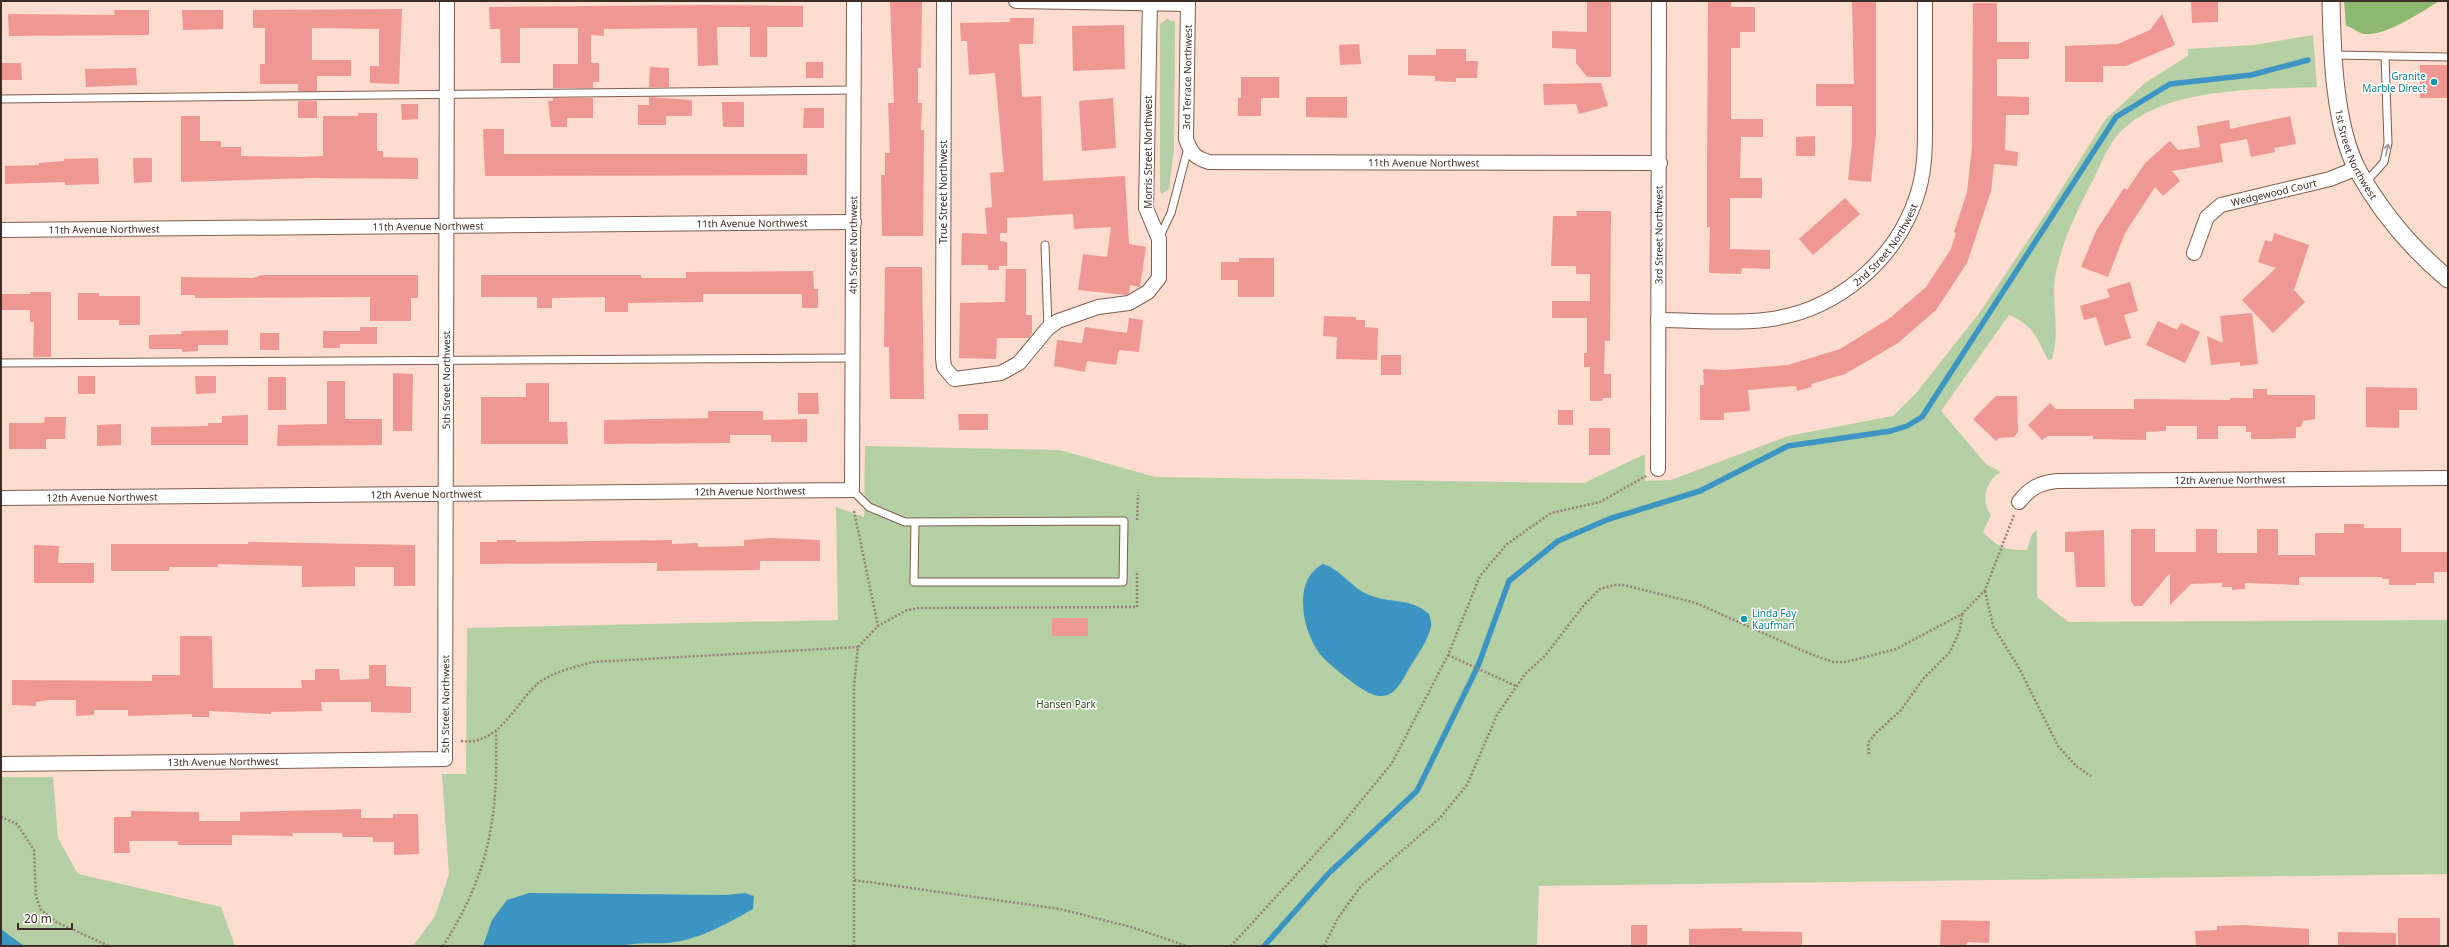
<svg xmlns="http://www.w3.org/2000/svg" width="2449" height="947" viewBox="0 0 2449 947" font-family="'Noto Sans',sans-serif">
<rect width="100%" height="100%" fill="#fbdcce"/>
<path fill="#b4cfa3" d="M1167 19 1175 22 1174 150 1169 189 1161 194 1160 188V24Z
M2313 35 2317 87C2257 90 2158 86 2116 137 2106 149 2100 167 2092 182 2077 210 2063 240 2056 272 2050 300 2061 330 2052 359L2048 360C2037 338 2033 325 2009 315L1941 411 1986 464 2001 472C1986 480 1980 501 1991 515L1983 532C1999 548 2004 550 2027 550L2032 534 2037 530V597L2068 622 2448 620V874L1539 886 1537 946H413L435 916 449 874 442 774H466L467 628 838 620 836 507 864 517 865 446 1060 450 1155 477 1584 483 1645 454V481L1671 480 1788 436 1893 416 1917 392 1980 312 2045 215 2105 120 2145 83 2188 56V49L2254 45Z
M1 777H53L58 838 78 874 221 907 235 946H1Z"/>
<path fill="#8eb872" d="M2344 1H2439C2422 12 2386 36 2365 34 2357 33 2353 27 2346 26Z"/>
<path fill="#3b94c1" d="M1323 564C1338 568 1349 584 1363 592 1386 605 1409 596 1429 614 1430 618 1432 623 1431 626 1429 639 1417 656 1410 667 1404 677 1396 696 1382 696 1372 697 1359 687 1352 682 1341 673 1329 665 1320 654 1302 631 1292 580 1323 564Z
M529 893 726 895 745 893 754 896 753 909C726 924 699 940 668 943 651 944 638 942 622 946H483L492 920 507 900Z
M1 929 24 946H1Z"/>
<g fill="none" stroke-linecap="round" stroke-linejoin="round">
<path stroke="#3b94c1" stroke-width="5.5" d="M1264 946 1329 873 1417 791 1478 666 1509 581 1558 541 1609 519 1700 491 1788 446 1891 431 1907 426 1922 417 2116 117 2170 84 2251 75 2308 60"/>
</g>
<path fill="#ef9793" d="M890 1H922L921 68H918V103H922L921 130H924L923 236H882L881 175H885V153H890L888 103H894Z
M1587 1H1611V77H1587L1576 63V49L1552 48V31L1587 32Z
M1708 1H1731V7H1755V32H1740V48H1731V119H1763V137H1741L1740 178H1762V198H1730V249L1770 250V269L1742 268 1741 274 1709 273 1710 227H1707V171Z
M1852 1H1876V133L1871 182 1848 180 1852 144V106H1816V84H1854Z
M2191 1H2218V22L2192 23Z
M1973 3H1997V42H2029V59H1997V96L2029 97V115H2006L2005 150 2018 152 2017 166 1994 164 1991 191 1967 263 1936 310 1898 343 1845 374 1811 384 1812 387 1797 391 1796 386 1748 390 1750 411 1724 413V420H1700V385H1704L1703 369 1724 370 1788 365 1840 349 1890 318 1926 287 1951 249 1956 233 1954 232 1967 192 1972 147Z
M708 5 803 6V27H767V57H750V27H717L718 65 698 66 697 28 604 29V36L591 35V63H599V82H593V88H553V64H578V28H520V63H501L500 29H490L489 7Z
M402 9 399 84 370 83V66H379V29L312 28V60H351V76H317V91H298V84H260V64H265V28H253V10Z
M114 10H149V35L9 36 8 14 115 15Z
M182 10H223V29L183 30Z
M2162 14 2175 45 2126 66H2103V82H2065V46L2118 44 2150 30Z
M1010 18H1034L1033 44H1019L1022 97 1041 96 1043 181 1125 176 1129 244 1146 247 1140 287 1130 285 1129 293 1126 295 1078 290 1083 254 1107 257 1111 227 1074 229 1073 214 1007 218V233H1000V241L1007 242V266H999V270H988V265H961L962 233 987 234 985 208 992 207 990 173 1004 172 995 73 969 75 967 41H961L960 23 1010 22Z
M1124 25 1125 69 1073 71 1072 26Z
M1359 44 1361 64 1340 65 1339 45Z
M1436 49H1466V61H1478L1477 78H1456V82L1435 81V76L1408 75V55H1436Z
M806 62H823V78H806Z
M1 63H21L22 80H1Z
M2420 65H2448V98H2420Z
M650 67 669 68V87H649Z
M136 68 137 85 86 87 85 69Z
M1241 77H1279V98H1261V116H1238V98H1241Z
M1601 83 1608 106 1579 114 1576 104 1544 105 1543 84Z
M649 97 692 100V116H666V125H638V105H649Z
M1306 97H1347V118L1306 117Z
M553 98H593V118H567V127H551L548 101H553Z
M1113 98 1116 148 1082 151 1079 101Z
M298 101H317V118H298Z
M722 102H744V127H723Z
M401 104H418V119L402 120Z
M804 108H824V128H803Z
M358 113H377V151H383V157L418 158V179L312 178 181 182V116H200V141H221V147H241V156L300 157 323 156V116H358Z
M2290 116 2296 144 2274 148 2275 152 2251 157 2247 139 2220 144 2223 162 2172 171 2180 181 2163 196 2155 187 2125 233 2108 277 2081 267 2096 231 2124 188 2127 190 2145 163 2170 141 2178 150 2200 147 2197 126 2229 120 2230 129Z
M483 129H504V154H807V175L485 176Z
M1815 136V156H1796V137Z
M98 158 99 184 65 185V182L5 184V166L39 165V163L64 161V159Z
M133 158H152V182L134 183Z
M1845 198 1860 214 1813 255 1799 239Z
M1576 211H1611L1610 341H1605L1604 374H1611V398H1603L1602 401H1590V367H1584V353H1587V318H1552V301H1590V274H1576V266H1551L1553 216H1577Z
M2274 233 2309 245 2294 290 2305 302 2273 333 2242 300 2276 268 2258 262 2265 240 2272 242Z
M1239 258H1274V297H1238V280H1221V262H1239Z
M885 267H922L924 399H890L889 347H884Z
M1006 269H1026V315H1032V333L1029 338H997L996 359 959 358 960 303 1005 302Z
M813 271 814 289H818V308H802V294H703V302L628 303V312H605V297L552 298V308H537V297H481V275H641V278H686V272Z
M262 275H418V298H411V321H370V297L195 298V295H181V277L253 278Z
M2130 282 2138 311 2124 315 2131 338 2105 346 2096 317 2084 320 2080 306 2110 297 2107 289Z
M30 292H51V357H33L34 322H30V310H1V294H30Z
M78 293H99V296H140V325H119V320H78Z
M2252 313 2258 364 2240 366V362L2211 365 2207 336 2223 343 2220 316Z
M1324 316 1356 317V320H1365V327L1378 328 1377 360 1336 359 1337 337 1323 336Z
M1129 318 1143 320 1139 352 1119 350 1116 365 1087 361 1085 372 1054 366 1057 340 1082 343 1085 327 1127 333Z
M2158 321 2177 330 2181 323 2200 332 2185 363 2146 345Z
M360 327H377V344H340V348H323V331H360Z
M228 330V345H198V351L182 352V349H149V335L182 334 181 331Z
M260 333H279V350H260Z
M1381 355H1401V375H1381Z
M393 373 413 374 412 431H393Z
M78 376H95V394H78Z
M195 376H216V393L196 394Z
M268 377H286V410H268Z
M327 381H345V419H382V445L277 446 278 425 327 424Z
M526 383H549V422H567L568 444H481V397H526Z
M2366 387 2417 388V410H2399V428L2366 427Z
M2253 389H2267V395H2315V419L2303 421 2301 427H2296V438L2270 439H2251V432H2246V426H2218V439H2197V426H2166V431L2146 432V440L2093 439V436H2048L2042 440 2028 425 2050 403 2056 409H2134V399L2230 400V398H2253Z
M798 393H818L819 414H798Z
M1996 396H2017L2018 432 2014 437 1999 438 1996 441 1973 419Z
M1558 410H1573V425H1558Z
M708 411H763V420L807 419V442H771V435H730V443L604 444V420L708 418Z
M958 414H988V430H959Z
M248 415V445H151V427L208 426V423H222V416Z
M45 417H66L65 439H46V449H9V423H44Z
M121 424V445L97 446V425Z
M1589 428H1610V455H1589Z
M2344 524H2364V528H2401V552H2448V572H2434V583H2416V585H2389V579H2382V577H2299V585L2245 583V589L2232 590V587H2222V583L2191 584 2170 605V573L2142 606H2134L2131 601V529H2155V552H2196V529H2217V553H2257V529H2278V555H2315V533H2344Z
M2104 530 2105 587H2076L2074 552H2065V532Z
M771 538 820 540V561H760V570L657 571V563L480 564V542H497V540H516V542L672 540V544L698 543V547L744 546V540Z
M248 542 415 545V586H394V567H355V586L302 587V566L218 564V567H169V571H111V544H248Z
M34 545 59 546 58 563H94V583H34Z
M1052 618H1088V636H1052Z
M180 636H212L213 688H302L301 680H315V669H339L340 680 369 679V665H386V686L411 687V713L371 712V702H321L322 711 271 712V714L209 711V717H192V714L128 716V710H94V715L76 716V700H48L36 702V706L12 705V680L152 681V675H180Z
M361 809V818H393V814H418L419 854 394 855V842H373V837H342V833H292L293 836 232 835V845H178V841H129L130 853H114V817H131V811L199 812V821H240V812Z
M2398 918H2440V946H2398Z
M1941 920 1990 921 1989 943 1967 942 1966 946H1940Z
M1631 925H1647V946H1631Z
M2244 925 2309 929V946H2196L2195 931 2217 930V926Z
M1742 928V931L1802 932V946H1689V929Z
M2338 932 2396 933V946H2338Z"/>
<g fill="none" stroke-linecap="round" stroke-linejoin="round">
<g stroke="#7e5d4e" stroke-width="9">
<path id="service" d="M2333 55 2448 57
M1 99 854 90
M2366 182 2384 162 2388 143 2385 56
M1159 238 1171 213 1188 148
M1045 245 1048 328
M1 363 854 358
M852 490 869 507 905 522 1124 521 1123 582H914L915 522"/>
</g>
<g stroke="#7e5d4e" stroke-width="16">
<g id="minor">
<path d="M944 1 943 358 944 367 954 379 1001 373 1019 363 1048 328 1058 321 1098 307 1129 303 1148 292 1159 278V239L1146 208 1150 1"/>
<path d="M1016 1 1188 4"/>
<path id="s1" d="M1188 1 1186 139C1191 153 1195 158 1209 162L1660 163"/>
<path id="s2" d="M1 230 854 222"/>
<path id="s3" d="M2194 253 2207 217 2221 205 2330 179 2357 168"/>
<path id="s4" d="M1658 320C1693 320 1730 324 1764 320 1837 312 1899 259 1919 189 1926 164 1925 136 1925 110 1925 74 1925 37 1925 1"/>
<path id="s5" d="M1658 469 1659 1"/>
<path id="s6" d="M1 498 852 490 854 1"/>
<path id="s7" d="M2019 502C2030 488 2039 483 2057 481L2448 478"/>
<path id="s8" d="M1 764 445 759 447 1"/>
</g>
</g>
<g stroke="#7e5d4e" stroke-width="19">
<g id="tertiary">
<path id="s9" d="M2331 1C2332 51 2334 124 2357 169 2380 211 2411 248 2448 279"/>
</g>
</g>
<path stroke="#967f75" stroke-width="2.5" stroke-dasharray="2 2" stroke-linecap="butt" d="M854 511 878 626
M1137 520 1138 495
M1137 573V607L919 608 907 610 878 626 858 647 854 685V880L1060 909 1131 927 1187 946
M1985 591 1993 626 2019 668 2058 746 2076 766 2091 776
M1448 655 1516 686
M461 741C498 746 514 706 536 685 551 672 575 667 593 662L858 647
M1869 754 1868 743 1875 734 1901 710 1923 679 1950 652 1960 630 1962 614
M1 817 17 824 34 850 36 896 41 910 56 922 109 946
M854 880V946
M443 946C490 872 498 818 496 731
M1231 946 1339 828 1392 763 1448 655 1480 576 1507 544 1551 513 1600 502 1646 476
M1324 946 1338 918 1361 886 1440 818 1467 785 1497 715 1525 674 1544 657 1584 605 1600 589 1614 585H1624L1696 603 1808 653 1833 662H1846L1896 649 1962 614 1985 590 2014 515"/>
<use href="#service" stroke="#fff" stroke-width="7"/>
<use href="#minor" stroke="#fff" stroke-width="14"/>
<use href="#tertiary" stroke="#fff" stroke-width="17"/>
</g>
<defs><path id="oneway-shaft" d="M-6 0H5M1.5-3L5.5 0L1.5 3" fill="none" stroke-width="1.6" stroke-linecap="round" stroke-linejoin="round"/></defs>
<use stroke="#9e9692" href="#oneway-shaft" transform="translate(2387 150) rotate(-79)"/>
<g fill="#0f9aa8" stroke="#fff" stroke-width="1.5">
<circle cx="2434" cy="82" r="4"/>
<circle cx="1744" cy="619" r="4"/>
</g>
<g text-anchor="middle" stroke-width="3" stroke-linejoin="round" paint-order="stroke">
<g font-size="10" fill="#0d838f" stroke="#fff" text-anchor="end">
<text x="2426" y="80">Granite<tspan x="2426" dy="12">Marble Direct</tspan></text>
<text x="1752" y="617" text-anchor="start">Linda Fay<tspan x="1752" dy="12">Kaufman</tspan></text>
</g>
<g font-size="10" fill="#3c2d26" stroke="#fff">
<text transform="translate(1187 77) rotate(-89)" y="4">3rd Terrace Northwest</text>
<text transform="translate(1148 152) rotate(-90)" y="4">Morris Street Northwest</text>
<text dy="4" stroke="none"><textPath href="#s9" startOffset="157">1st Street Northwest</textPath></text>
<text dy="4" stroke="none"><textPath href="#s1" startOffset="387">11th Avenue Northwest</textPath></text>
<text transform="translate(943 192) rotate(-90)" y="4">True Street Northwest</text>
<text dy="4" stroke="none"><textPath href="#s3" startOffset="111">Wedgewood Court</textPath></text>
<text dy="4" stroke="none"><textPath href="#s2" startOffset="751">11th Avenue Northwest</textPath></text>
<text dy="4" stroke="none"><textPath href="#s2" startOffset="427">11th Avenue Northwest</textPath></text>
<text dy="4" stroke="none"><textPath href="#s2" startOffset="103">11th Avenue Northwest</textPath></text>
<text dy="4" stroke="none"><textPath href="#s5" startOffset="234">3rd Street Northwest</textPath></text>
<text dy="4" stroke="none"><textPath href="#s4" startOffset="255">2nd Street Northwest</textPath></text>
<text dy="4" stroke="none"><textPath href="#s6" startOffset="1096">4th Street Northwest</textPath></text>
<text dy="4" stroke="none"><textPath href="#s8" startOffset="823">5th Street Northwest</textPath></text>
<text dy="4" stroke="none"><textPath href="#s7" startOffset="218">12th Avenue Northwest</textPath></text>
<text dy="4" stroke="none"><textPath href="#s6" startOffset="749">12th Avenue Northwest</textPath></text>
<text dy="4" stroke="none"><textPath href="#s6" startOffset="425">12th Avenue Northwest</textPath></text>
<text dy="4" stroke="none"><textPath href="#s6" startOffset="101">12th Avenue Northwest</textPath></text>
<text dy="4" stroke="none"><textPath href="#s8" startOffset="499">5th Street Northwest</textPath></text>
<text dy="4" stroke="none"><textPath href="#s8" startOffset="222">13th Avenue Northwest</textPath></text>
</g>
<g font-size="10" fill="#2c4716" stroke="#fff">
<text x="1066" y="708">Hansen Park</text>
</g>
</g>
<rect width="2449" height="947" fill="none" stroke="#3c2d26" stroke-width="4"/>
<path d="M18 923v6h54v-6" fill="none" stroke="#3c2d26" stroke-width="2"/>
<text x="24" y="923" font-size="12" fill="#3c2d26" stroke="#ffffff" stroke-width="3" paint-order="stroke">20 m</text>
</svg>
